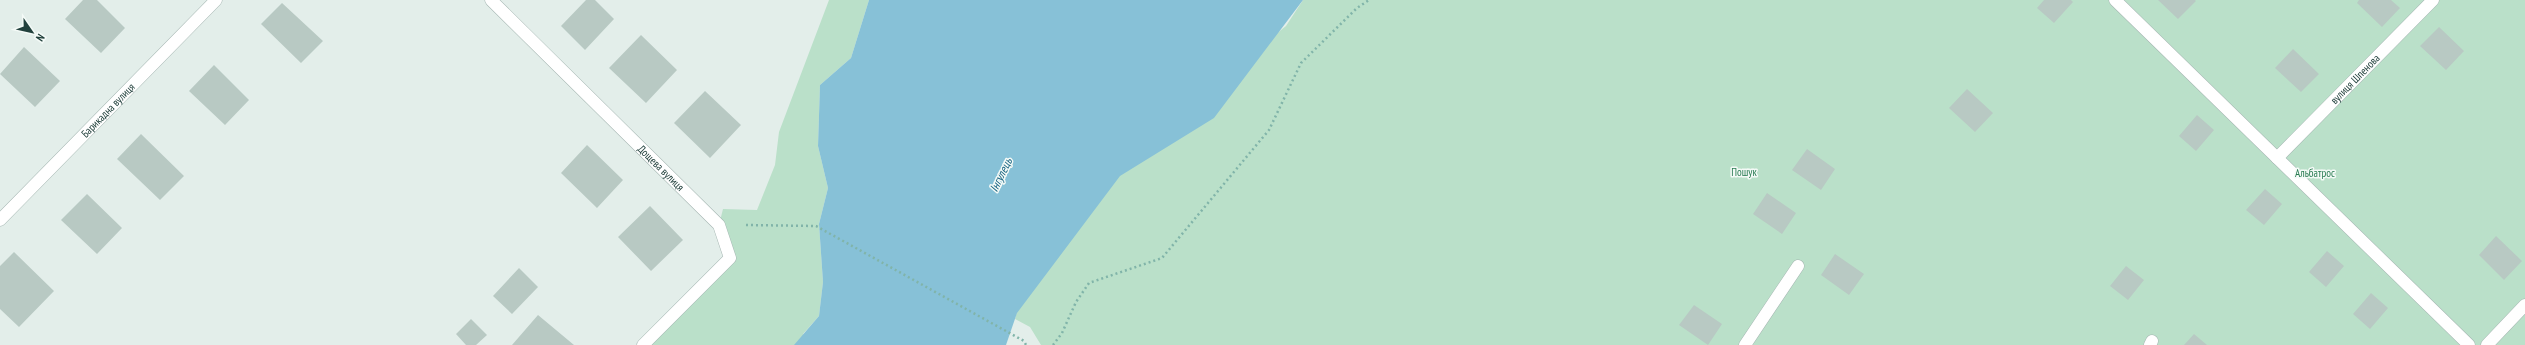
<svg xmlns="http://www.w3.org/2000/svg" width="2525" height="345" viewBox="0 0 2525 345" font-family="'PT Sans Narrow',sans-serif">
<rect width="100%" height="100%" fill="#e3eeea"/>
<path fill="#bae0c9" d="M829 0H869L851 58 820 85 818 146 828 188 819 224 823 282 819 316 803 334 816 345H643L730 258 719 225 723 209 757 210 775 165 779 132Z
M1303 0H2525V345H1041L1030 327 1015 319 1039 227 1286 26Z"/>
<path fill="#87c1d7" d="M869 0H1303L1214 118 1120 176 1017 313 1006 345H794L819 316 823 282 819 224 828 188 818 146 820 85 851 58Z"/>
<path fill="#b8c9c3" d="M83 0H97L125 28 101 53 65 19Z
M586 0H595L614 19 585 50 561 26Z
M2044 0H2071L2073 2 2054 23 2037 8Z
M2158 0H2195L2196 1 2178 19Z
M2359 0H2391L2400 8 2382 27 2357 3Z
M282 3 323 41 301 63 261 24Z
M2439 27 2464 51 2446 70 2420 46Z
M641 35 677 70 646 103 609 68Z
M24 47 60 81 35 107 0 74Z
M2293 49 2319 74 2301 92 2275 68Z
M214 65 249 100 225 125 189 91Z
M1967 89 1993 113 1975 132 1949 108Z
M705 91 741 125 710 158 674 123Z
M2197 115 2214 130 2196 151 2179 136Z
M141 134 184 176 160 200 117 159Z
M587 145 623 180 597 208 561 173Z
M1807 149 1835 169 1821 190 1792 170Z
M2265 189 2282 204 2264 225 2246 210Z
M1767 193 1796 213 1782 234 1753 214Z
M87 194 122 228 97 254 61 220Z
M650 206 683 240 651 271 618 237Z
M2496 236 2522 261 2504 280 2479 255Z
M2327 251 2344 266 2326 287 2309 272Z
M14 252 54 291 19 327 0 309V266Z
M1835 254 1864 274 1849 295 1821 275Z
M2126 266 2144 280 2128 300 2110 286Z
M519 268 538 287 512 314 493 296Z
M2371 293 2388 308 2370 329 2353 314Z
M1694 305 1722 324 1708 345 1679 325Z
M538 315 574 345H512Z
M471 319 487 335 476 345H466L456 334Z
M2194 334 2207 345H2184Z"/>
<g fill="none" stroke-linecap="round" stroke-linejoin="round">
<g stroke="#a5b6b2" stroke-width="13">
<g id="service">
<path d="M2115 0 2469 345"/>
<path id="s1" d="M2277 158 2433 0"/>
<path d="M1745 345 1798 266"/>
<path d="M2150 345 2152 341"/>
<path d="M2487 345 2525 305"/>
</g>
</g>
<g stroke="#a5b6b2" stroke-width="13">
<g id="minor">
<path id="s2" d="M491 0 719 225 730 258 643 345"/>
<path id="s3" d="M0 220 216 0"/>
</g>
</g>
<path stroke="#81b4a9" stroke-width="2.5" stroke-dasharray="2 3" stroke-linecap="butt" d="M746 225 816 226 1024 341 1026 345
M1053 345 1062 333 1076 302 1089 283 1162 258 1269 130 1301 63 1357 8 1369 0"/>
<use href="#service" stroke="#fff" stroke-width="12"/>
<use href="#minor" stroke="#fff" stroke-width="12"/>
</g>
<g text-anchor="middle" stroke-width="3" stroke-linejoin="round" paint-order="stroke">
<g font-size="11" fill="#21403c" stroke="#f4faf7">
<text dy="4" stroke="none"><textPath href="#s1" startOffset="111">вулиця Шпенова</textPath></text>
<text dy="4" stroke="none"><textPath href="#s3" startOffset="154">Барикадна вулиця</textPath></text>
<text dy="4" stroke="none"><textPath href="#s2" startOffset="239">Дощева вулиця</textPath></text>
</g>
<g font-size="11" fill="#287b51" stroke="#f4faf7">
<text x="1744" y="176">Пошук</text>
<text x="2315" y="177">Альбатрос</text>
</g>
<g font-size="12" font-style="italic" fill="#166381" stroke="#f4faf7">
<text transform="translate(1001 175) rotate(-64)" y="4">Інгулець</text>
</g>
</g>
<g transform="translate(32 32) rotate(124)" stroke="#f4faf7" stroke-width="3" paint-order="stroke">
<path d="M0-3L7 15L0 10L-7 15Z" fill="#21403c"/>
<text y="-6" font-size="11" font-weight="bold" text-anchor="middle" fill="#21403c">N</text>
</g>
</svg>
